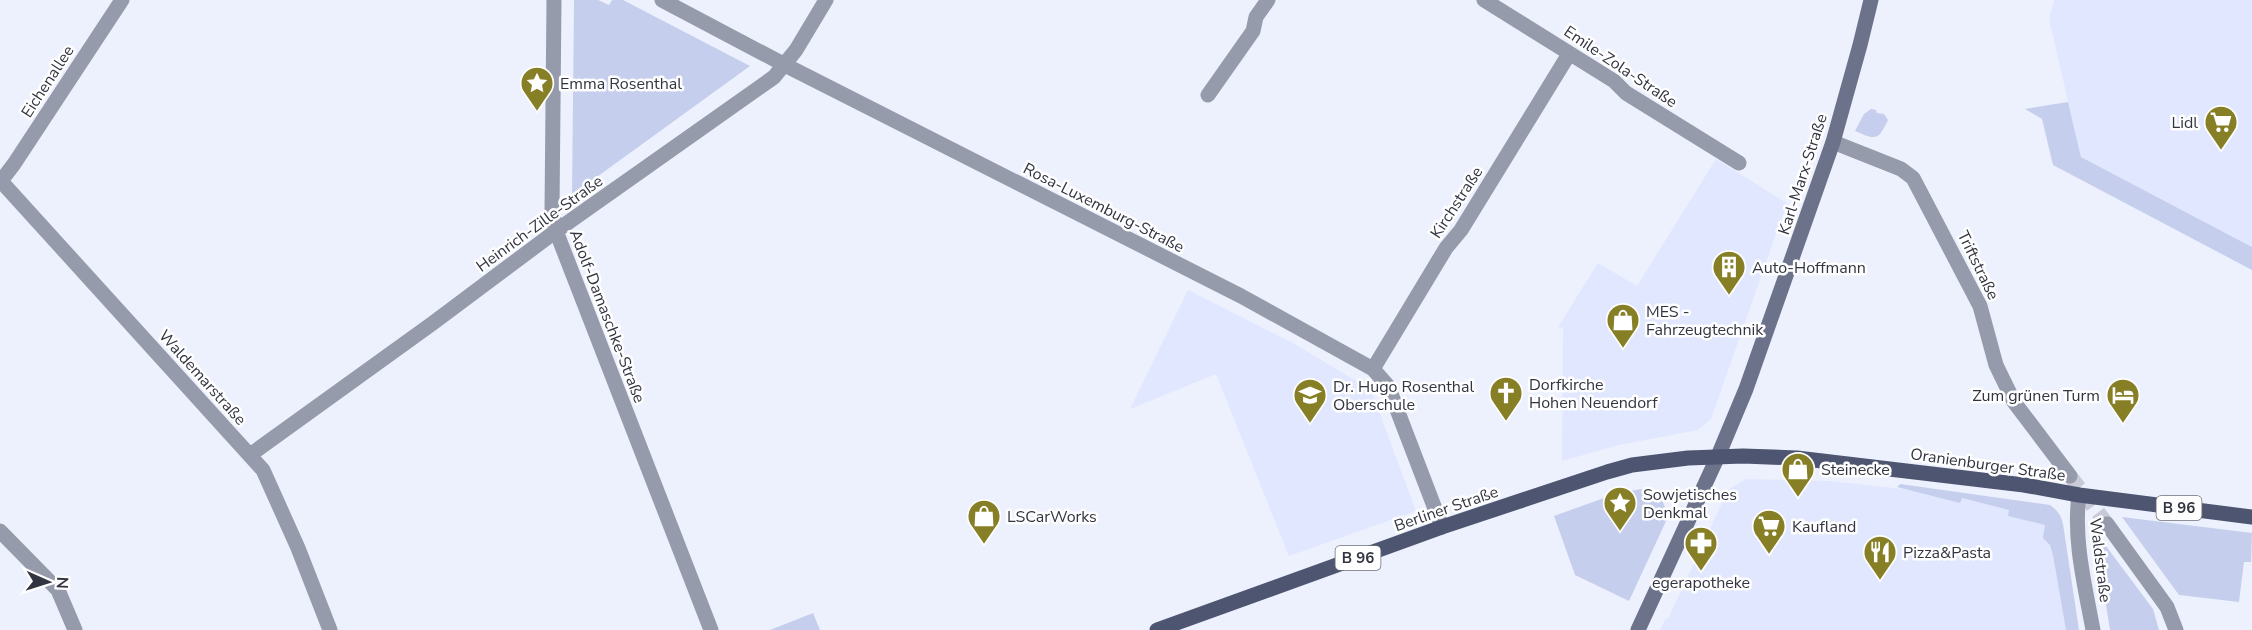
<svg xmlns="http://www.w3.org/2000/svg" width="2252" height="630" viewBox="0 0 2252 630" font-family="'Nunito Sans',sans-serif">
<rect width="100%" height="100%" fill="#edf1fd"/>
<path fill="#e1e7fe" d="M2054 0H2252V247L2081 157 2049 19Z
M1716 159 1787 203 1711 419 1698 430 1619 445 1562 461 1563 328 1558 327 1598 263 1637 286Z
M1188 290 1293 343 1371 390 1416 511 1289 556 1216 374 1130 409Z
M1746 479 1830 481 2050 505 2069 630H1660L1666 618 1668 619 1728 490Z"/>
<path fill="#c6ceed" d="M574 0H598L609 5 612 0H623L750 66 572 195Z
M2068 102 2081 157 2252 247V270L2053 165 2042 119 2025 109Z
M1871 109 1876 110 1877 113 1884 114 1888 120C1878 141 1876 140 1855 131L1864 114Z
M1900 484 2050 505C2057 510 2061 515 2063 524L2079 630H2066L2053 555 2050 545 2043 538 2045 525 2008 516 2009 510 1962 498 1960 503 1897 487Z
M1648 488C1660 493 1667 506 1667 519L1629 601 1575 575 1554 516 1618 493Z
M2122 517 2252 533 2251 562H2244L2239 602 2179 595Z
M2097 534 2153 609 2159 630H2110L2095 535Z
M813 613 820 630H770Z"/>
<g fill="none" stroke-linecap="round" stroke-linejoin="round">
<path stroke="#c8cbd7" stroke-width="15" stroke-dasharray="15 8" stroke-linecap="butt" d="M2070 476 2107 524"/>
<path stroke="#969bac" stroke-width="15" d="M554 0 552 210 556 231 711 630
M662 0 785 65 1241 296 1373 369 1388 386 1442 527
M1484 0 1614 81 1626 93 1739 163
M1208 95 1253 31 1256 17 1268 0
M1833 142 1901 169 1913 178 1980 306 1996 365 2014 402 2070 476
M0 180 263 470 298 548 330 630
M1 181 14 164 122 0
M1373 369 1446 248 1461 230 1569 54
M250 455 433 323 556 231 774 77 796 50 826 0
M2079 495C2073 540 2085 586 2093 630
M2107 524 2167 607 2176 630
M0 531 58 590 75 630"/>
<path stroke="#6b728a" stroke-width="15" d="M1638 630 1718 456 1746 389 1833 142 1860 45 1871 0"/>
<path stroke="#4d5571" stroke-width="15" d="M1157 630 1442 527 1607 472 1632 465 1688 458 1743 456 1797 458 2024 485 2079 495 2252 517"/>
</g>
<defs>
<g id="sight-pin" transform="scale(1.725)"><path d="M0 17L-7.5 6A9.5 9.5 0 1 1 7.5 6Z" fill="#877f26" stroke="#fefefe"/><path d="M0-6L1.8-2.2L6-1.7L2.9 1.2L3.7 5.4L0 3.3L-3.7 5.4L-2.9 1.2L-6-1.7L-1.8-2.2Z" fill="#fff"/></g>
<g id="supermarket-pin" transform="scale(1.725)"><path d="M0 17L-7.5 6A9.5 9.5 0 1 1 7.5 6Z" fill="#877f26" stroke="#fefefe"/><path d="M-6-5.5h2.5l.6 2H6L4.5 2H-2.5L-4.4-4H-6ZM-1.5 3.2a1.3 1.3 0 1 0 .1 0ZM3 3.2a1.3 1.3 0 1 0 .1 0Z" fill="#fff"/></g>
<g id="building-pin" transform="scale(1.725)"><path d="M0 17L-7.5 6A9.5 9.5 0 1 1 7.5 6Z" fill="#877f26" stroke="#fefefe"/><path d="M-4-6H4V6H1V3H-1V6H-4ZM-2.5-4.3h1.7v1.8h-1.7ZM.8-4.3h1.7v1.8H.8ZM-2.5-1h1.7V.8h-1.7ZM.8-1h1.7V.8H.8Z" fill="#fff"/></g>
<g id="shop-pin" transform="scale(1.725)"><path d="M0 17L-7.5 6A9.5 9.5 0 1 1 7.5 6Z" fill="#877f26" stroke="#fefefe"/><path d="M-5-2.5h2.3a2.7 3.5 0 0 1 5.4 0H5L5.5 6h-11ZM-1.5-2.5h3a1.5 2.3 0 0 0-3 0Z" fill="#fff"/></g>
<g id="church-pin" transform="scale(1.725)"><path d="M0 17L-7.5 6A9.5 9.5 0 1 1 7.5 6Z" fill="#877f26" stroke="#fefefe"/><path d="M-1.2-6h2.4v3.5h3.3v2.4h-3.3V6h-2.4V-.1h-3.3v-2.4h3.3Z" fill="#fff"/></g>
<g id="school-pin" transform="scale(1.725)"><path d="M0 17L-7.5 6A9.5 9.5 0 1 1 7.5 6Z" fill="#877f26" stroke="#fefefe"/><path d="M0-5L7-2L0 1L-7-2ZM-4 1L0 2.5L4 1V4Q0 6-4 4Z" fill="#fff"/></g>
<g id="hotel-pin" transform="scale(1.725)"><path d="M0 17L-7.5 6A9.5 9.5 0 1 1 7.5 6Z" fill="#877f26" stroke="#fefefe"/><path d="M-6-4.5h1.5V1H6V5H4.5V3h-9V5H-6ZM-4 0a1.8 1.8 0 1 1 3.6 0ZM.5 0V-2.5h3Q6-2.5 6 0Z" fill="#fff"/></g>
<g id="pharmacy-pin" transform="scale(1.725)"><path d="M0 17L-7.5 6A9.5 9.5 0 1 1 7.5 6Z" fill="#877f26" stroke="#fefefe"/><path d="M-2-6h4v4h4v4h-4v4h-4v-4h-4v-4h4Z" fill="#fff"/></g>
<g id="restaurant-pin" transform="scale(1.725)"><path d="M0 17L-7.5 6A9.5 9.5 0 1 1 7.5 6Z" fill="#877f26" stroke="#fefefe"/><path d="M-5-6h1v4h1v-4h1v4h1v-4h1v5L-1.5 .5V6h-2V.5L-5-1ZM5-6V6H3V1.5H1.5Q1.5-4 5-6Z" fill="#fff"/></g>
</defs>
<g fill-rule="evenodd">
<use href="#sight-pin" x="537" y="83"/>
<use href="#supermarket-pin" x="2221" y="122"/>
<use href="#building-pin" x="1729" y="267"/>
<use href="#shop-pin" x="1623" y="320"/>
<use href="#church-pin" x="1506" y="393"/>
<use href="#school-pin" x="1310" y="395"/>
<use href="#hotel-pin" x="2123" y="395"/>
<use href="#shop-pin" x="1798" y="469"/>
<use href="#sight-pin" x="1620" y="503"/>
<use href="#shop-pin" x="984" y="516"/>
<use href="#supermarket-pin" x="1769" y="526"/>
<use href="#pharmacy-pin" x="1701" y="543"/>
<use href="#restaurant-pin" x="1880" y="552"/>
</g>
<g text-anchor="middle" stroke-width="5" stroke-linejoin="round" paint-order="stroke">
<g fill="#fefefe" stroke="#6f717a" stroke-width="1.5">
<rect x="2156.5" y="496" width="45" height="24" rx="4.5"/>
<rect x="1335.5" y="546" width="45" height="24" rx="4.5"/>
</g>
<g font-size="15" font-weight="bold" fill="#323541">
<text x="2179" y="513">B 96</text>
<text x="1358" y="563">B 96</text>
</g>
<g font-size="16" fill="#323541" stroke="#fefefe">
<text transform="translate(1621 66) rotate(34)" y="6">Emile-Zola-Straße</text>
<text transform="translate(47 81) rotate(-57)" y="6">Eichenallee</text>
<text transform="translate(1802 174) rotate(-72)" y="6">Karl-Marx-Straße</text>
<text transform="translate(1456 202) rotate(-57)" y="6">Kirchstraße</text>
<text transform="translate(1104 207) rotate(27)" y="6">Rosa-Luxemburg-Straße</text>
<text transform="translate(539 223) rotate(-36)" y="6">Heinrich-Zille-Straße</text>
<text transform="translate(1979 265) rotate(64)" y="6">Triftstraße</text>
<text transform="translate(608 316) rotate(69)" y="6">Adolf-Damaschke-Straße</text>
<text transform="translate(203 377) rotate(48)" y="6">Waldemarstraße</text>
<text transform="translate(1988 464) rotate(8)" y="6">Oranienburger Straße</text>
<text transform="translate(1446 508) rotate(-19)" y="6">Berliner Straße</text>
<text transform="translate(2101 560) rotate(83)" y="6">Waldstraße</text>
</g>
<g font-size="16" fill="#323541" stroke="#fefefe" text-anchor="start">
<text x="560" y="89">Emma Rosenthal</text>
<text x="2198" y="128" text-anchor="end">Lidl</text>
<text x="1752" y="273">Auto-Hoffmann</text>
<text x="1646" y="317">MES -<tspan x="1646" dy="18">Fahrzeugtechnik</tspan></text>
<text x="1529" y="390">Dorfkirche<tspan x="1529" dy="18">Hohen Neuendorf</tspan></text>
<text x="1333" y="392">Dr. Hugo Rosenthal<tspan x="1333" dy="18">Oberschule</tspan></text>
<text x="2100" y="401" text-anchor="end">Zum grünen Turm</text>
<text x="1821" y="475">Steinecke</text>
<text x="1643" y="500">Sowjetisches<tspan x="1643" dy="18">Denkmal</tspan></text>
<text x="1007" y="522">LSCarWorks</text>
<text x="1792" y="532">Kaufland</text>
<text x="1903" y="558">Pizza&amp;Pasta</text>
<text x="1701" y="588" text-anchor="middle">egerapotheke</text>
</g>
</g>
<g transform="translate(48 582) rotate(93)" stroke="#fefefe" stroke-width="4.5" paint-order="stroke">
<path d="M0-4.5L10 22L0 15L-10 22Z" fill="#323541"/>
<text y="-9" font-size="16" font-weight="bold" text-anchor="middle" fill="#323541">N</text>
</g>
</svg>
